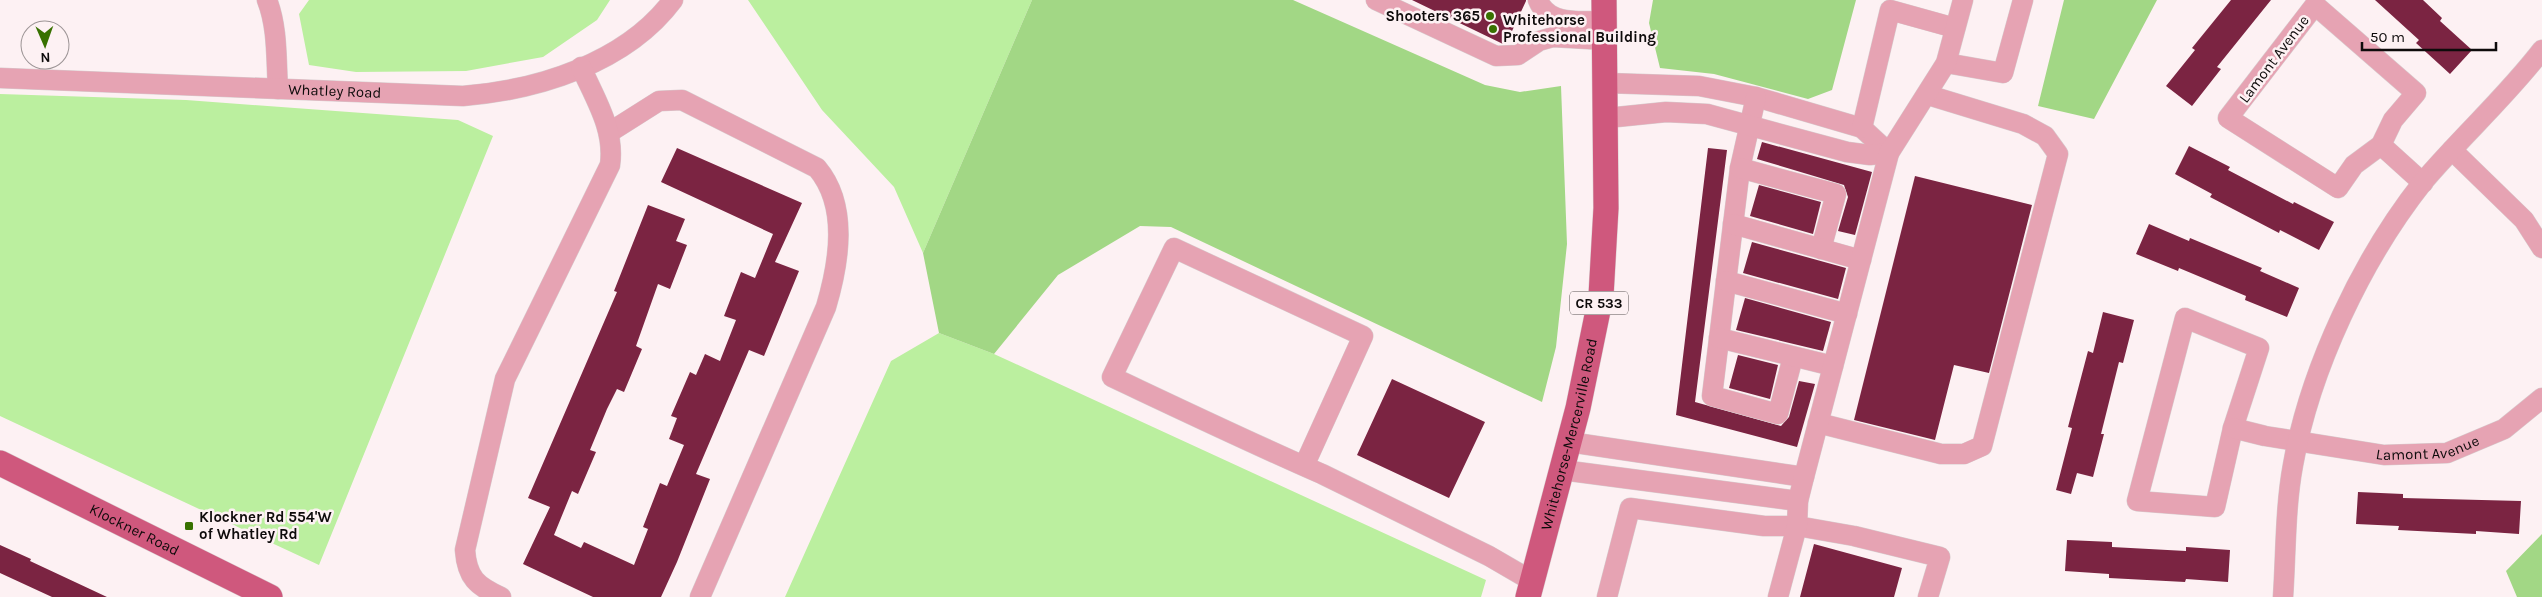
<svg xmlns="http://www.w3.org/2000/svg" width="2542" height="597" viewBox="0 0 2542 597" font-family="Karla,sans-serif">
<rect width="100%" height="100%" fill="#fdf1f3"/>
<path fill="#bbef9f" d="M309 0H610L597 20 543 57 466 71 356 72 309 65 299 14Z
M748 0H1032L923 253 894 187 822 110Z
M0 94 186 100 458 120 493 136 319 565 0 416Z
M939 333 994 354 1486 580 1481 597H785L891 361Z"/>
<path fill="#a2d785" d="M1032 0H1293L1485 85 1520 92 1561 86 1567 244 1556 347 1542 402 1171 227 1140 226 1058 275 994 354 939 333 923 253Z
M1653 0H1856L1832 90 1808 99 1714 74 1660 68 1649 23Z
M2064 0H2157L2094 119 2038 106Z
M2542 534V597H2517L2506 571Z"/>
<path fill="#7b2442" d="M1412 0H1526V1L1506 44H1503Z
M2231 0H2271L2217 67 2221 69 2192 106 2166 86 2195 50 2192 48Z
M2375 0H2423L2442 18 2440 21 2472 50 2450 74 2416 43 2419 40Z
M1762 142 1872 172 1855 235 1838 231 1848 197 1844 185 1757 159Z
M2189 146 2230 167 2228 170 2293 204 2294 202 2334 222 2319 250 2280 230 2279 233 2210 197 2212 194 2175 174Z
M677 148 802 203 775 262 799 271 764 356 749 350 696 474 710 479 677 562 661 597H593L523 564 550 507 528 498 617 292 614 291 648 205 685 219 676 241 687 245 670 289 658 284 636 346 642 349 624 392 617 389 607 409 590 450 596 452 578 494 572 491 554 535 581 548 584 542 634 565 648 529 643 527 660 483 667 486 684 445 669 439 677 418 671 416 690 372 696 375 705 354 720 361 736 320 724 316 741 272 755 278 773 234 661 182Z
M1708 148 1727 150 1695 402 1781 426 1789 417 1799 381 1815 384 1797 447 1676 415Z
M1915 176 2032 205 1989 373 1954 365 1935 440 1854 420Z
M1759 185 1821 202 1813 234 1750 216Z
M2149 224 2189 241 2190 238 2262 268 2260 271 2299 288 2287 317 2245 300 2246 296 2179 268 2178 271 2136 254Z
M1752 242 1846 268 1838 299 1743 273Z
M1745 298 1831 322 1823 351 1736 330Z
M2103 312 2134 320 2123 363 2119 362 2101 434H2104L2093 477 2077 473 2071 494 2056 490 2072 428 2068 427 2088 351 2093 353Z
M1738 355 1778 365 1770 399 1729 388Z
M1392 379 1485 422 1449 498 1357 455Z
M2358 492 2403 494V498L2521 501 2519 534 2476 531V534L2398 530 2399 526 2356 524Z
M2067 540 2112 542V547L2186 551V547L2230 550 2228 582 2186 579 2185 582 2109 578V574L2065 571Z
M1814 544 1902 568 1894 597H1800Z
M0 545 31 559 30 561 107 597H52L0 573Z"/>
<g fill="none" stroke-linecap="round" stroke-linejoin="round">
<g stroke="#d7ccce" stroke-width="21">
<g id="minor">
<path d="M267 0C278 28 276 60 278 89"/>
<path d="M1376 0 1496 56 1518 55 1539 41 1553 37 1605 40"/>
<path d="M1538 0C1548 26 1581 21 1604 21"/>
<path d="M2315 5 2416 93 2393 120 2381 145 2354 165 2338 188 2228 118Z"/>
<path d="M1946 63 2003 73 2023 0"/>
<path id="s1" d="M0 78 463 96C538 90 626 63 673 0"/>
<path d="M1606 83 1699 86 1756 97 1862 128 1889 153"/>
<path d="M1756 97 1740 168 1712 396 1778 414 1793 357"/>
<path d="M1607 118 1666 112 1707 114 1847 152 1870 155 1889 153"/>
<path d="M1862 128 1890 10 1955 28"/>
<path d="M610 132 659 101 682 100 817 168C849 206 839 263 826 307L700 597"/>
<path d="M2381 145 2423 183"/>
<path d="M2452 150 2524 220 2542 248"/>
<path d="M1740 168 1836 194 1821 249"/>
<path d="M1733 224 1861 260"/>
<path d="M1726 281 1847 314"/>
<path d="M2185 318 2259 348 2233 428 2215 507 2137 501Z"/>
<path d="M1719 338 1833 366"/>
<path d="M1818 423 1941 454H1964L1982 446 2058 154 2045 136 2023 124 1928 95"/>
<path id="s2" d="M2233 428 2265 436 2384 455 2447 453 2504 429 2542 398"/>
<path d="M1569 442 1804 477"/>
<path d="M1304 466 1363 336 1174 248 1112 377C1182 410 1251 443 1322 474L1489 556 1532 581"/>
<path d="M1562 470 1798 501"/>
<path d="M501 597C477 586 467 578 465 550L505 379 610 165C615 129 595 99 581 67"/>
<path d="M1607 597 1630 508 1764 526H1797L1854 536 1940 557 1928 597"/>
<path d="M1778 597 1797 526 1798 501 1804 477 1889 153 1946 63 1963 0"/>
<path d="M2283 597C2286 554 2285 508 2293 465 2310 369 2362 259 2423 182 2461 137 2506 97 2542 50"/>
</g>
</g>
<g stroke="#d7ccce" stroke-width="26">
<g id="major">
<path id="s3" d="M0 463 270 597"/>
<path id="s4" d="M1528 597 1578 408 1601 296 1606 208 1604 0"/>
</g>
</g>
<use href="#minor" stroke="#e6a3b3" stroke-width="20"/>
<use href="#major" stroke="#cf587d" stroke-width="25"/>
</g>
<g fill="#387100" stroke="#fdf1f3" stroke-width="2">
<circle cx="1490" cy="16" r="5"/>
<circle cx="1493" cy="29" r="5"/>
<rect x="184" y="521" width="10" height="10" rx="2.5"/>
</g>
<g text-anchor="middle" stroke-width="5" stroke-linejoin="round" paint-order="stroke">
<rect fill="#fdf1f3" stroke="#565051" stroke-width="1" x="1570" y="291.5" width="58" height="23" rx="4"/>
<g font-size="14" font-weight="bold" fill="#0e0b0b">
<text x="1599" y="308">CR 533</text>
</g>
<g font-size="15" font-weight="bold" fill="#0e0b0b" stroke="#fdf1f3" text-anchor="start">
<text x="1480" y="21" text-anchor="end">Shooters 365</text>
<text x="1503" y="25">Whitehorse<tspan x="1503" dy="17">Professional Building</tspan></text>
<text x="199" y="522">Klockner Rd 554'W<tspan x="199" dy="17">of Whatley Rd</tspan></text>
</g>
<g font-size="15" fill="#0e0b0b" stroke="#fdf1f3">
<text transform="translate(2274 59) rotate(-53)" y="5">Lamont Avenue</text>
<text dy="5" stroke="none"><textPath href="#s1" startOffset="335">Whatley Road</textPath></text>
<text dy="5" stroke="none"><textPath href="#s4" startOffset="168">Whitehorse-Mercerville Road</textPath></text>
<text dy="5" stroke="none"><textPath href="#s2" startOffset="198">Lamont Avenue</textPath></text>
<text dy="5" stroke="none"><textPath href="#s3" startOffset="150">Klockner Road</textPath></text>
</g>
</g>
<g transform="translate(45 45) rotate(178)"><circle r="24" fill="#fdf1f3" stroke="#9d9596"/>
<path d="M0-4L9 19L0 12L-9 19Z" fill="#387100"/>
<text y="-8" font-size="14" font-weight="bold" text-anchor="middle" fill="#0e0b0b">N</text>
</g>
<path d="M2362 42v8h134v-8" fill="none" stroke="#0e0b0b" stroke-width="2.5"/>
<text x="2370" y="42" font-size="15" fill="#0e0b0b" stroke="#fdf1f3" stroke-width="4" paint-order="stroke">50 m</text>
</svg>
